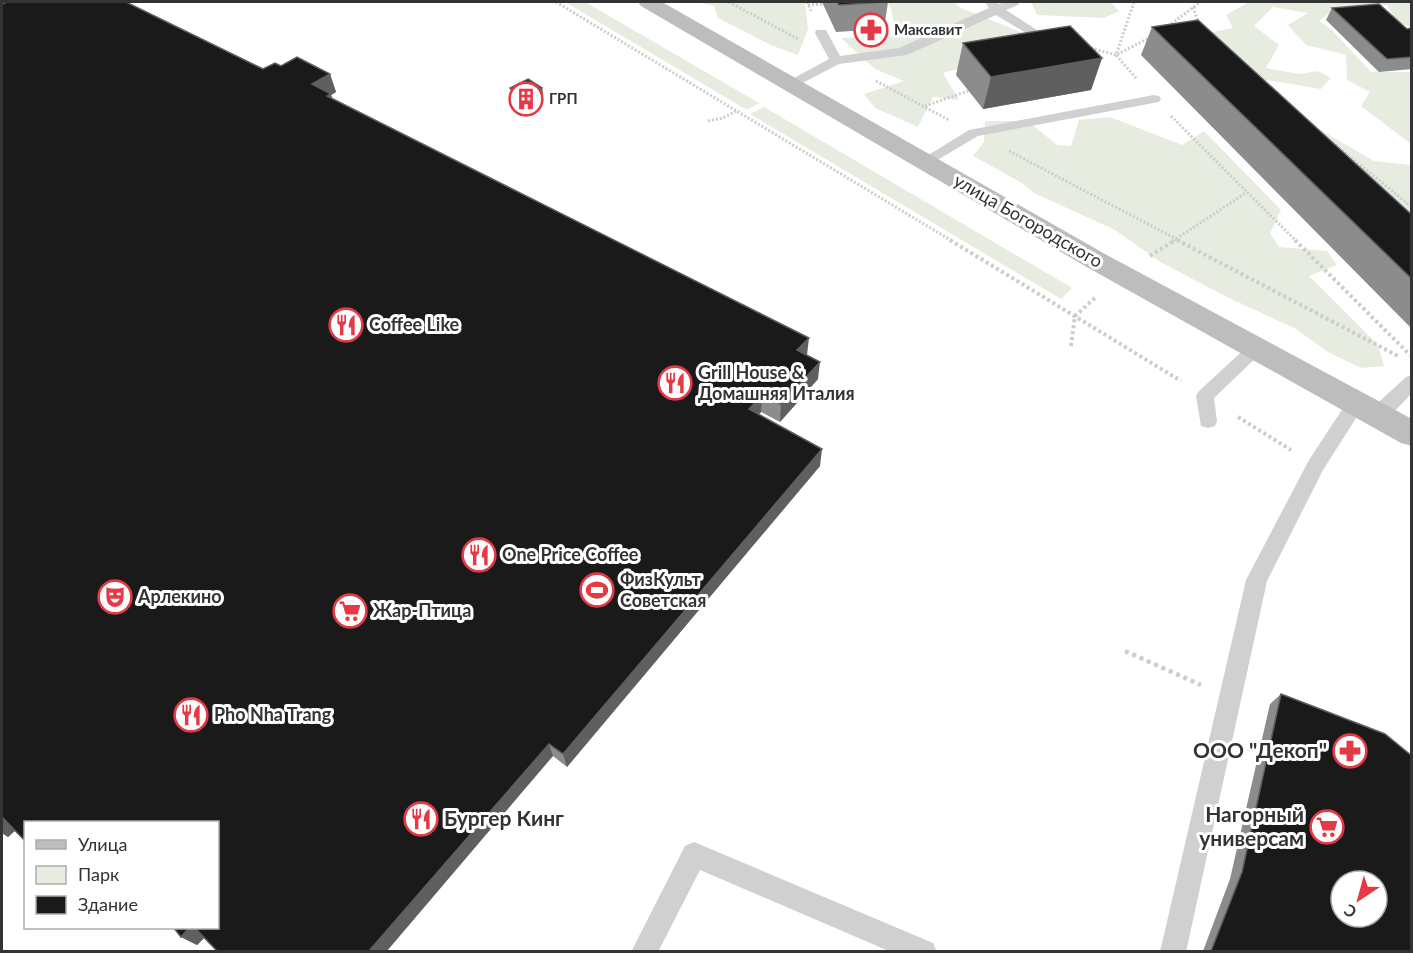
<svg xmlns="http://www.w3.org/2000/svg" width="1413" height="953" viewBox="0 0 1413 953" font-family="Lato,sans-serif">
<rect width="100%" height="100%" fill="#fff"/>
<path fill="#e6ecdf" d="M565 2H585L759 103 747 110Z
M698 2H805L808 29 798 55 773 46 718 18 714 6Z
M887 2H954L959 7 1035 38 1083 39 1090 56 1016 53 943 73 959 100 933 97 918 127 875 108 864 94 904 81 875 69 841 38 896 36 891 8Z
M1031 2H1111L1119 11 1104 18 1037 15Z
M1249 2H1411V27L1397 22 1387 5 1336 8 1319 21 1331 29 1371 72H1411V144L1361 106 1370 92 1347 80 1346 55 1306 45 1288 25 1308 13 1273 7 1254 26 1279 45 1266 68 1299 74 1318 71 1331 78 1321 89 1248 77 1213 32 1233 28 1226 15Z
M764 107 1072 288 1061 299 750 114Z
M1110 117 1182 145 1204 131 1281 210 1270 233 1279 247 1327 251 1337 265 1309 276 1378 345 1384 366 1361 368 1328 352 1296 329 1227 297 1162 263 1115 230 1034 193 1022 183 973 156 984 142 985 121H1028L1057 145 1071 146 1079 120Z
M1310 124 1374 161 1411 165V232Z"/>
<g fill="none" stroke-linecap="round" stroke-linejoin="round">
<path stroke="#cdcdcd" stroke-width="3" stroke-dasharray="2 2" stroke-linecap="butt" d="M556 2 952 241
M729 2 798 39
M807 2 811 11
M808 5 823 4
M1193 7 1199 24
M1168 26 1201 2
M1087 47 1116 55 1134 2
M1136 78 1116 55 1151 37
M876 81 949 120
M925 106 968 91
M1171 116 1296 241
M708 121 723 118 738 110
M1329 140 1412 207
M1009 151 1180 241
M1173 241 1247 192"/>
<path stroke="#cdcdcd" stroke-width="4" stroke-dasharray="3 3" stroke-linecap="butt" d="M950 240 1181 381
M1177 240 1400 357
M1295 240 1410 355
M1150 256 1175 240
M1071 346 1075 316 1096 297
M1238 417 1291 450"/>
<path stroke="#cdcdcd" stroke-width="4.5" stroke-dasharray="4 4" stroke-linecap="butt" d="M1125 651 1201 685"/>
<path fill="#d0d0d0" fill-rule="evenodd" d="M985 2H997L999 4 1005 2H1020L1018 5 1006 10 1040 32 1034 36 1029 35 996 15 907 55 839 64 795 87H785L783 84 829 59 815 33 816 30H826L840 56 899 48 989 8Z
M1154 95 1159 96 1161 99 1159 102 978 136 929 165 924 166 917 162 969 130Z
M1256 342 1262 344 1265 348 1262 352 1214 398 1217 421 1215 426 1208 428 1201 426 1196 396 1199 391 1250 344Z
M1412 375V393C1401 404 1386 425 1370 420L1368 415 1370 410 1406 377Z
M1356 397 1363 399 1365 404 1323 470 1267 581 1186 952H1160L1246 580 1309 460 1349 399Z
M694 842 933 943 937 952H891L700 870 658 952H631L685 846Z"/>
<path fill="#bdbdbd" fill-rule="evenodd" d="M638 2H662L1105 254 1412 419V446L1401 443 1085 266 641 6Z"/>
</g>
<path fill="#8c8c8c" d="M822 2H888L884 29 836 32Z
M2 4 263 69 281 66 330 74 336 92 331 95 333 99 807 355 818 379 780 422 761 412 759 414 820 466 567 767 553 756 204 938 197 945 181 937 218 927 15 831 8 837 2 833Z
M1332 8 1407 29 1412 28V69L1379 72 1326 20Z
M1152 27 1412 215V329L1141 55Z
M963 43 1102 58 1091 90 983 109 956 75Z
M510 88H542L543 94 525 103 511 94Z
M1281 694 1412 951H1203L1230 879 1270 704Z"/>
<path fill="#5f5f5f" d="M1102 58 1091 90 983 109 991 77Z
M330 74 336 92 331 95 337 112 312 84Z
M542 88 543 94 525 103 524 97Z
M809 338 807 355 797 350Z
M820 362 818 379 780 422 781 404Z
M762 395 761 412 748 426 749 409Z
M822 449 820 466 567 767 563 754Z
M549 744 553 756 387 951H369Z
M2 816 20 826 8 837 2 833Z
M190 927H196L208 934 197 945 181 937Z"/>
<path fill="#1a1a1a" stroke="#5f5f5f" stroke-width="1.5" fill-rule="evenodd" d="M7 2H126L263 69 275 63 281 66 297 57 330 74 312 84 331 94 327 96 809 338 797 350 820 362 781 404 762 395 749 409 822 449 563 754 549 744 369 951H217L194 927H218V822H26V842L2 817V4Z
M837 2H882L839 5Z
M1379 4 1407 29 1412 28V57L1387 59 1332 8Z
M1198 20 1412 215V279L1152 27Z
M1070 26 1102 58 991 77 963 43Z
M528 79 542 88 524 97 510 88Z
M1281 694 1385 734 1412 756V951H1211L1242 872ZM1341 881H1377V917H1341Z
M173 927H190L181 937Z"/>
<defs>
<g id="pharmacy-ring" transform="scale(1.725)"><circle r="9.5" fill="#fff" stroke="#e63946" stroke-width="1.5"/><path d="M-2-6h4v4h4v4h-4v4h-4v-4h-4v-4h4Z" fill="#e63946"/></g>
<g id="building-ring" transform="scale(1.725)"><circle r="9.5" fill="#fff" stroke="#e63946" stroke-width="1.5"/><path d="M-4-6H4V6H1V3H-1V6H-4ZM-2.5-4.3h1.7v1.8h-1.7ZM.8-4.3h1.7v1.8H.8ZM-2.5-1h1.7V.8h-1.7ZM.8-1h1.7V.8H.8Z" fill="#e63946"/></g>
<g id="restaurant-ring" transform="scale(1.725)"><circle r="9.5" fill="#fff" stroke="#e63946" stroke-width="1.5"/><path d="M-5-6h1v4h1v-4h1v4h1v-4h1v5L-1.5 .5V6h-2V.5L-5-1ZM5-6V6H3V1.5H1.5Q1.5-4 5-6Z" fill="#e63946"/></g>
<g id="stadium-ring" transform="scale(1.725)"><circle r="9.5" fill="#fff" stroke="#e63946" stroke-width="1.5"/><path d="M0-5a6.5 5 0 1 0 0 10a6.5 5 0 1 0 0-10ZM-3.5-1.8h7v3.6h-7Z" fill="#e63946"/></g>
<g id="theatre-ring" transform="scale(1.725)"><circle r="9.5" fill="#fff" stroke="#e63946" stroke-width="1.5"/><path d="M-5-5.5Q0-4 5-5.5V0Q5 5 0 6Q-5 5-5 0ZM-3.3-2.5H-1v1.5H-3.3ZM1-2.5H3.3v1.5H1ZM-2.8 1Q0 5.5 2.8 1Z" fill="#e63946"/></g>
<g id="supermarket-ring" transform="scale(1.725)"><circle r="9.5" fill="#fff" stroke="#e63946" stroke-width="1.5"/><path d="M-6-5.5h2.5l.6 2H6L4.5 2H-2.5L-4.4-4H-6ZM-1.5 3.2a1.3 1.3 0 1 0 .1 0ZM3 3.2a1.3 1.3 0 1 0 .1 0Z" fill="#e63946"/></g>
</defs>
<g fill-rule="evenodd">
<use href="#pharmacy-ring" x="871" y="30"/>
<use href="#building-ring" x="526" y="99"/>
<use href="#restaurant-ring" x="346" y="325"/>
<use href="#restaurant-ring" x="675" y="383"/>
<use href="#restaurant-ring" x="479" y="555"/>
<use href="#stadium-ring" x="597" y="590"/>
<use href="#theatre-ring" x="115" y="597"/>
<use href="#supermarket-ring" x="350" y="611"/>
<use href="#restaurant-ring" x="191" y="715"/>
<use href="#pharmacy-ring" x="1350" y="751"/>
<use href="#restaurant-ring" x="421" y="819"/>
<use href="#supermarket-ring" x="1327" y="827"/>
</g>
<g text-anchor="middle" stroke-width="6" stroke-linejoin="round" paint-order="stroke">
<g font-size="15" font-weight="bold" fill="#333" stroke="#fff" text-anchor="start">
<text x="894" y="35">Максавит</text>
<text x="549" y="104">ГРП</text>
</g>
<g font-size="18" fill="#333" stroke="#fff">
<text transform="translate(1028 221) rotate(30)" y="6">улица Богородского</text>
</g>
<g font-size="18" font-weight="bold" fill="#333" stroke="#fff" text-anchor="start">
<text x="369" y="331">Coffee Like</text>
<text x="698" y="379">Grill House &amp;<tspan x="698" dy="21">Домашняя Италия</tspan></text>
<text x="502" y="561">One Price Coffee</text>
<text x="620" y="586">ФизКульт<tspan x="620" dy="21">Советская</tspan></text>
<text x="138" y="603">Арлекино</text>
<text x="373" y="617">Жар-Птица</text>
<text x="214" y="721">Pho Nha Trang</text>
</g>
<g font-size="21" font-weight="bold" fill="#333" stroke="#fff" text-anchor="end">
<text x="1327" y="758">ООО "Декоп"</text>
<text x="1304" y="822">Нагорный<tspan x="1304" dy="24">универсам</tspan></text>
<text x="444" y="826" text-anchor="start">Бургер Кинг</text>
</g>
</g>
<rect width="1413" height="953" fill="none" stroke="#333333" stroke-width="6"/>
<rect x="24" y="821" width="195" height="108" fill="#ffffff" stroke="#adadad" stroke-width="1.5"/>
<rect x="36" y="840" width="30" height="9" fill="#bdbdbd" stroke="#adadad" stroke-width="1.5"/>
<text x="78" y="851" font-size="18" fill="#333333">Улица</text>
<rect x="36" y="866" width="30" height="18" fill="#e6ecdf" stroke="#adadad" stroke-width="1.5"/>
<text x="78" y="881" font-size="18" fill="#333333">Парк</text>
<rect x="36" y="896" width="30" height="18" fill="#1a1a1a" stroke="#adadad" stroke-width="1.5"/>
<text x="78" y="911" font-size="18" fill="#333333">Здание</text>
<g transform="translate(1359 899) rotate(216)"><circle r="28" fill="#ffffff" stroke="#adadad" stroke-width="1.5"/>
<path d="M0-4.5L10 22L0 15L-10 22Z" fill="#e63946"/>
<text y="-9" font-size="16" font-weight="bold" text-anchor="middle" fill="#333333">С</text>
</g>
</svg>
